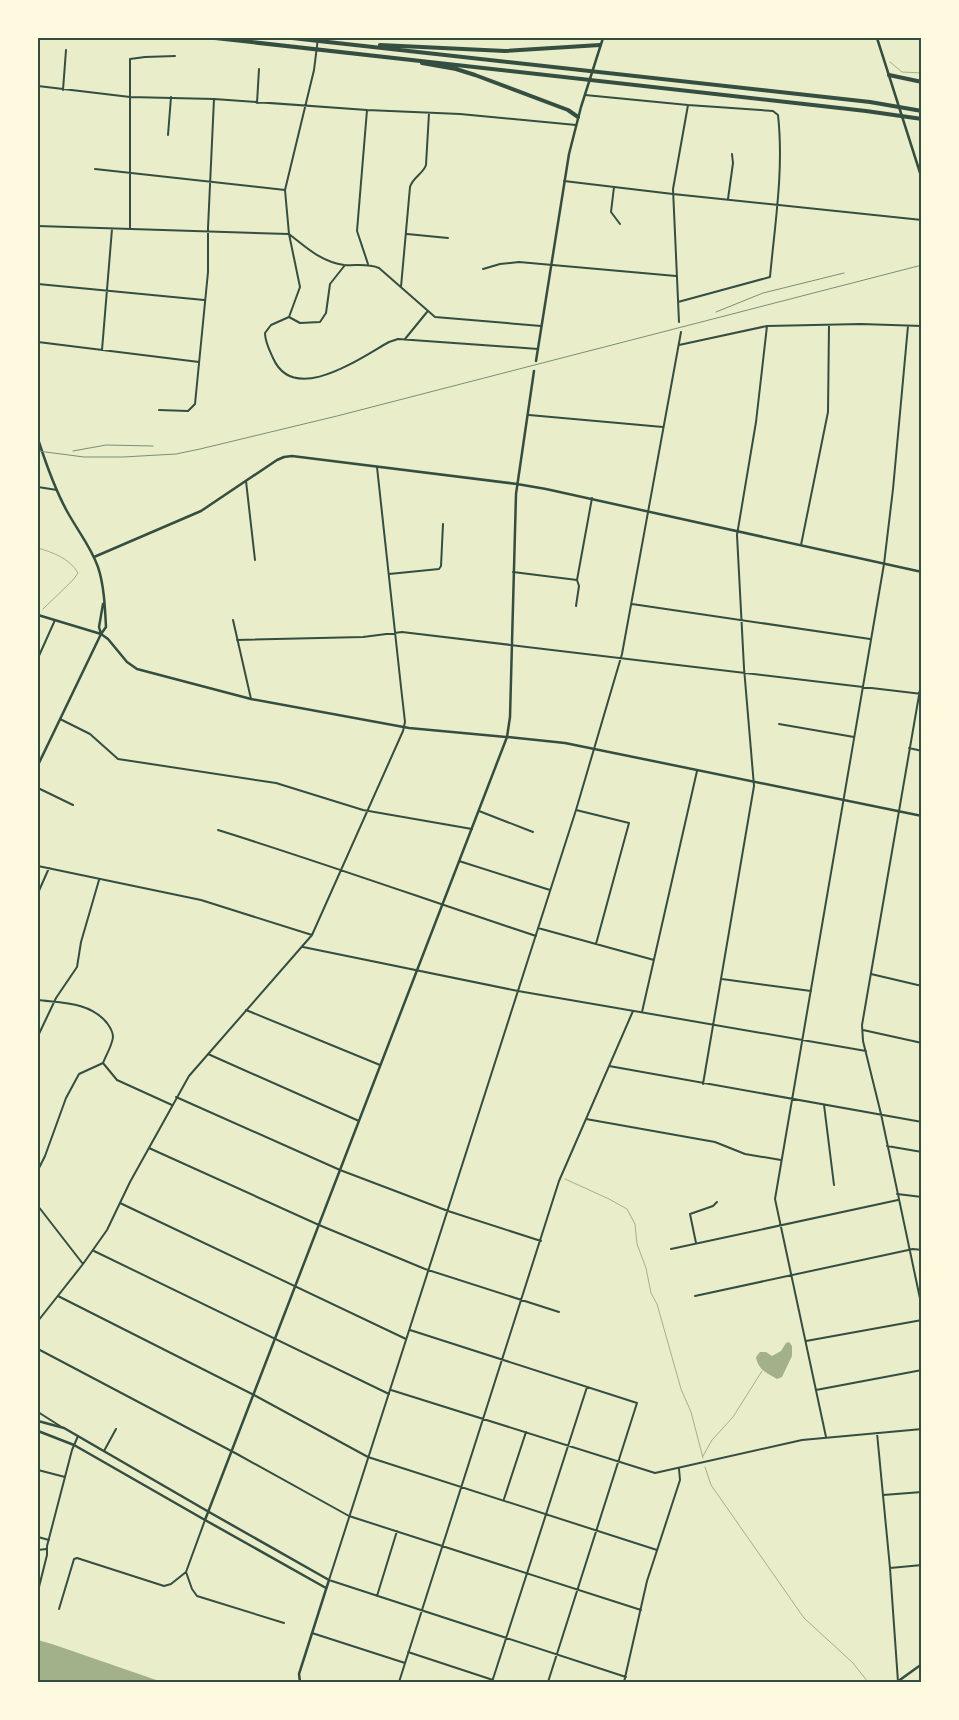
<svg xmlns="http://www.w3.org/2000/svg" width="959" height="1720" viewBox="0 0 959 1720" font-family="'Noto Sans',sans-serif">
<rect width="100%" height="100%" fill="#e9edc9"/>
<path fill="#a3b18a" d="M789 1342 792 1346V1356L782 1377 777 1379C767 1373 758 1370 756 1357L760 1352H766L772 1356 781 1351 786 1343Z
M38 1640 52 1644 162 1682H38Z"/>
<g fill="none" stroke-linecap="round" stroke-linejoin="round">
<path stroke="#a3b18a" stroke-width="1" d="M890 62 902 72 922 73
M38 548C54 553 69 558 78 573L73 580 43 609
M38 623V620
M565 1179 609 1199 627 1209 635 1224 637 1244 646 1268 651 1293 657 1304 681 1389 691 1412 703 1458
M703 1456 712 1440 733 1417 762 1371
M705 1467 711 1485 804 1618 853 1663 868 1682"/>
<path stroke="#344e41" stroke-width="2" d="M318 38 314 70 285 190 289 234 300 287 289 317 300 323 320 322 326 313 330 284 345 265
M38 86 130 97 214 99 367 110 460 114 576 125
M63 90 66 50
M585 95 688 105 773 111 778 115C784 169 775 223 770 277L678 302
M257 103 259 69
M367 110 357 231 368 264
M168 135 171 97
M95 169 285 190
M564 181 673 194 922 220
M614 187 611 212 620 224
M728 199 733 163 732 154
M38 226 289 234C306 247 321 262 344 265 356 266 367 263 379 268L435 317 541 326
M130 229V59L145 57 175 56
M407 234 448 238
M483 269 500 264 519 262 676 276
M38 284 204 300
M401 287 410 187C413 177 423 174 426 165L429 113
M289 317 271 325 265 333C265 342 269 349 273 358 294 406 360 358 389 342L398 339 538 349
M679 322 673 189 688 105
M405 339 427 312
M38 342 199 362
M679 345 767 326 861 324 922 326
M102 350 112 229
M159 410 188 411 195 404 208 272V228L214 99
M529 415 663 427
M246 481 255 560
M38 487 57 490
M801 545 828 412 829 325
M513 572 577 580
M389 574 439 569 441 566 443 524
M632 604 870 639
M576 606 579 586 577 580 592 498
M233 620 251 699
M237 640 363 637 402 632 922 694
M38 658 55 620
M922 678 862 1025 863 1041 881 1114 922 1308
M60 719 90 734 118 759 276 783 363 810 472 829
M779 724 854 737
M909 748 922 751
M38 788 73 805
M576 810 629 823 596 944
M479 811 533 832
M218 830C324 863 430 901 536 936
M459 861 550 890
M38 866 201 900 312 935
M38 893 49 868
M538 928 654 960
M303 947 518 991 866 1051
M871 974 922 986
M722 979 811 991
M38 1000C62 1003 90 1002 107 1023 110 1027 113 1032 113 1037 112 1046 106 1055 103 1063
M246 1010 380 1065
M642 1012 697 771
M863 1030 922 1043
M38 1036 56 998 77 967 81 942 99 880
M208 1054 359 1121
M103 1063 117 1080 172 1105
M609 1066 922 1122
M703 1084 754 786 744 668 737 535 756 422 767 326
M176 1097 340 1170 448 1211 541 1241
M824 1105 834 1185
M586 1119 715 1142 745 1154 781 1160
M887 1146 922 1152
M149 1148 319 1225 425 1269 559 1312
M38 1170 45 1156 66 1098 79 1074 103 1063
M897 1194 922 1197
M120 1203 406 1339
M38 1206 83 1264
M696 1243 690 1214 713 1206 717 1202
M671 1249 898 1200
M94 1251 389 1394
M58 1296 254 1395 368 1457 657 1550
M695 1296 913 1249 922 1250
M38 1321 83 1264 107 1230 130 1182 189 1076 312 935 403 731 405 722 401 687 377 467
M410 1330 637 1403 548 1682
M806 1341 922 1320
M38 1349 237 1454 349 1516 641 1610
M391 1390 655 1473 802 1440 922 1429
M816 1390 922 1370
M38 1412 60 1426
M877 1433 890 1568 898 1682
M826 1437 775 1199 884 564 893 489 908 326
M104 1451 116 1429
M38 1470 65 1477
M883 1495 922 1492
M504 1499 526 1432
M38 1537 49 1540
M38 1550 46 1549
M890 1568 922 1565
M186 1572 192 1589 197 1596 284 1623
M186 1572 205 1520
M38 1591 47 1555V1546L72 1450 78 1436
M377 1596 397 1531
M59 1609 74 1559 77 1558 164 1586 171 1584 186 1572
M312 1633 405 1663
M408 1652 493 1680
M626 1677 329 1580 576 810 622 654 681 332
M399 1682 559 1181 633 1011
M492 1682 587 1387
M624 1682 647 1581 680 1480 679 1469"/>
<path stroke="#344e41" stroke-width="2.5" d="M507 737 565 743 922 816
M38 765 101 634
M209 1512 329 1580 299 1674 300 1682
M205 1520 326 1588
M897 1682 922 1664"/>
<path stroke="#344e41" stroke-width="2.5" d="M877 38 922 179
M536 361 569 154 581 107 603 38
M38 439C46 464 55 490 68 513 78 531 91 547 98 567 104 585 105 607 106 627L101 634
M94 557 201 511 277 460 284 457 292 456 517 484 546 489 922 572
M38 615 101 634 108 639 127 662 137 669 251 699 409 728 506 737
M101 634 99 627 103 604
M38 1421 64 1428 209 1512
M38 1431 74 1445 205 1520 507 737 510 717 516 494 534 371"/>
<path stroke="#344e41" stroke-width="4" d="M215 38 866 111 922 119
M292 38 870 102 922 111
M380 45 505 51 600 45
M422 63 456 69 475 75 568 110 578 117
M889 75 922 82"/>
<path stroke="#7c8e77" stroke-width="1" d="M716 312 763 293 844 273
M38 451 84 457H123L176 454 200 449 337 416 922 265
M73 451 106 445 153 446"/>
</g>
<rect width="959" height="1720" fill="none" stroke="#fefae0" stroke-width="78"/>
<rect x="39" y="39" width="881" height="1642" fill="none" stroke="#344e41" stroke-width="2"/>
</svg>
